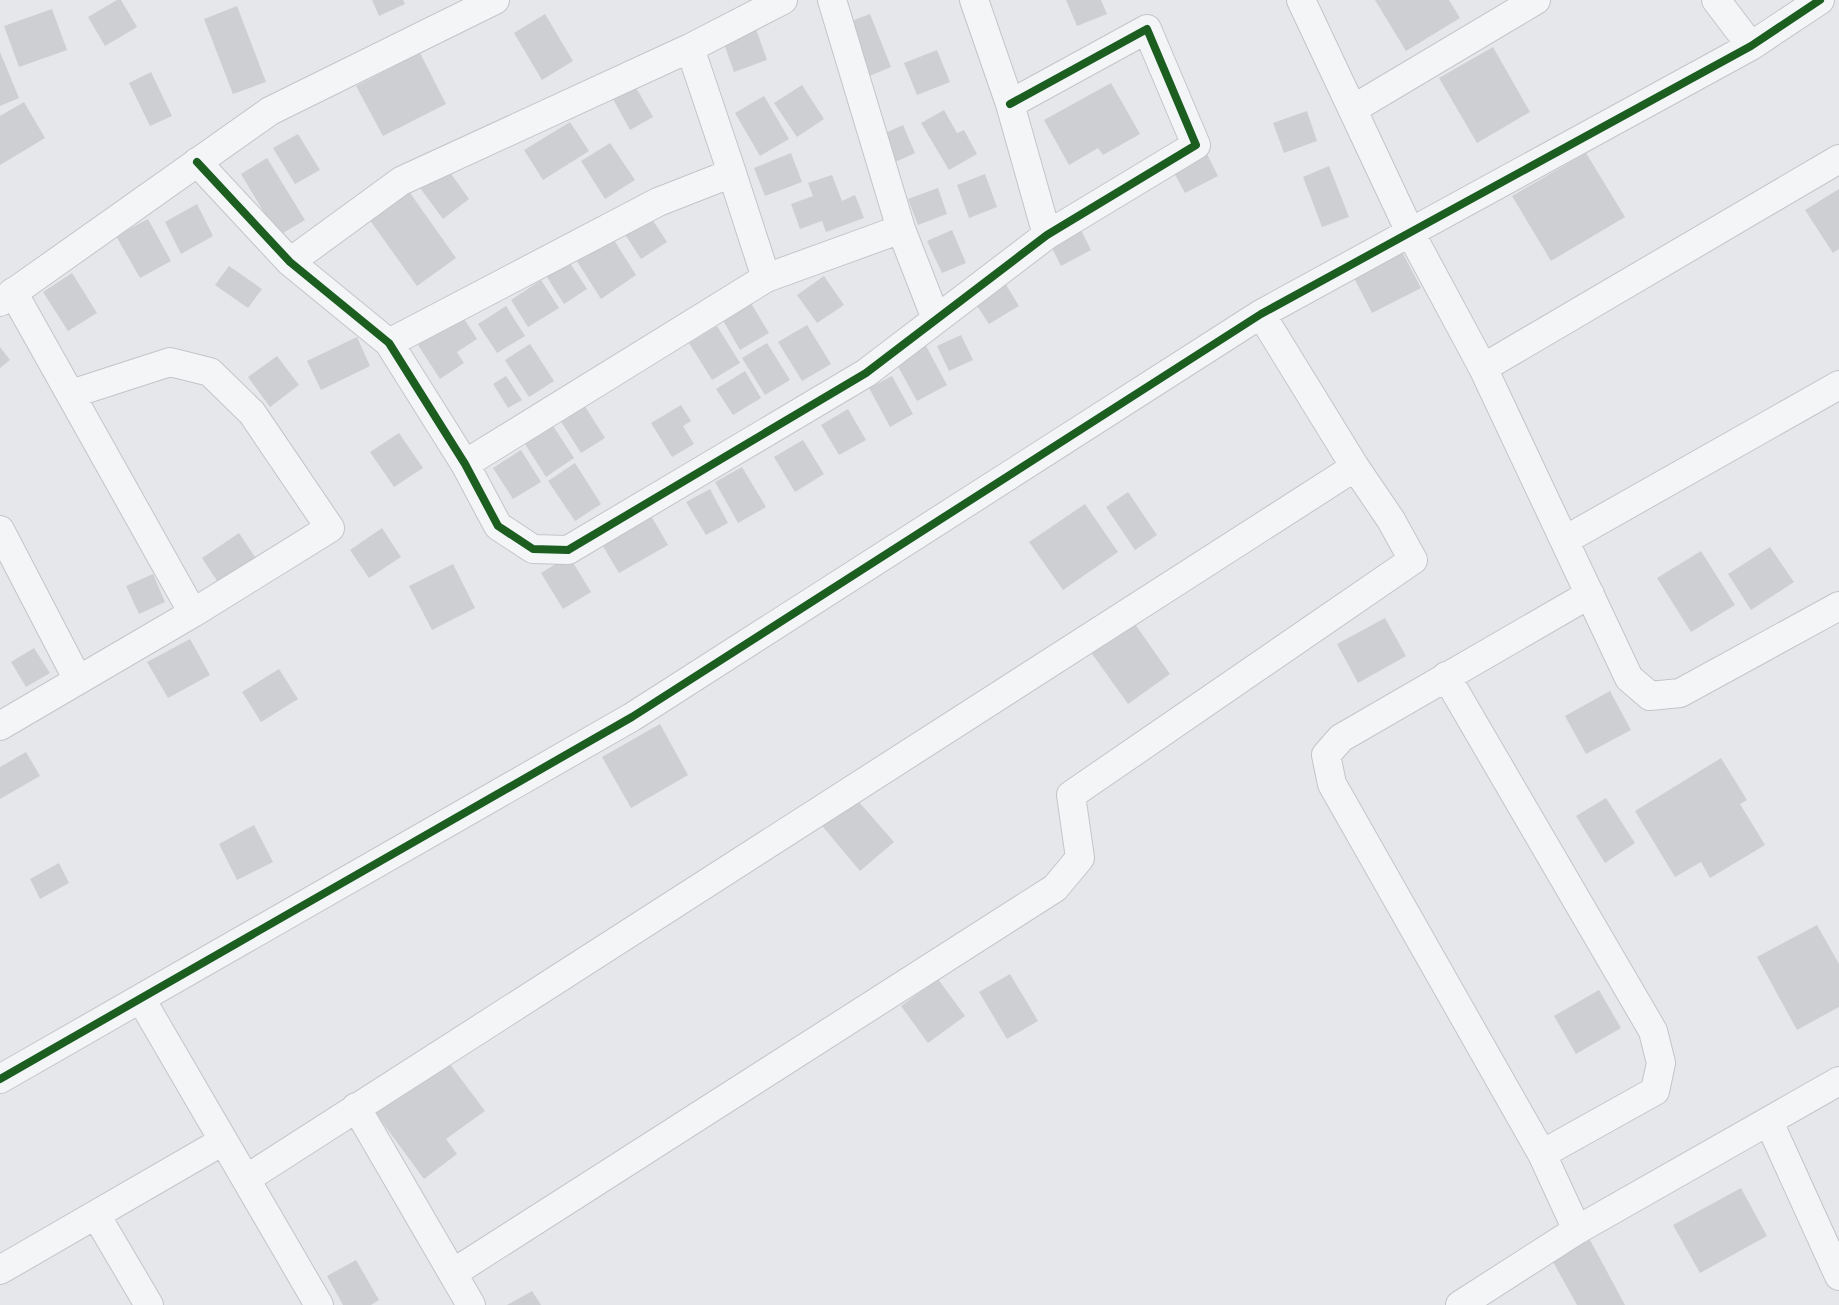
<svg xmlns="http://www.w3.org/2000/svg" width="1839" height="1305" viewBox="0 0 1839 1305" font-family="'Fira Sans',sans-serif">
<rect width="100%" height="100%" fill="#e5e7ea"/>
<path fill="#cecfd2" d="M117 0H121L137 27 105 46 88 17Z
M372 0H403L405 4 379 16Z
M1066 0H1101L1107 14 1077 26Z
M1375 0H1449L1460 18 1406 51Z
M237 6 266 82 233 94 204 19Z
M52 9 67 50 19 67 4 26Z
M545 14 573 61 542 80 514 33Z
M870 14 891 67 862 79 841 25Z
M755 26 767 60 734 72 722 38Z
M1493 47 1530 112 1477 143 1439 78Z
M937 50 950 82 917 95 904 63Z
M0 52 19 98 0 106Z
M420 53 446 104 383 136 356 86Z
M151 72 172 116 150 126 129 83Z
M1111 83 1140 134 1103 155 1098 148 1069 165 1044 120Z
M802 85 824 119 797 137 774 103Z
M635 86 653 117 630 130 613 99Z
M764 96 789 139 760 156 735 113Z
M24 102 45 138 0 165V116Z
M944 110 957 133 964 130 977 154 949 170 921 123Z
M1307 111 1317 141 1284 153 1273 123Z
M570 122 589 151 543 180 524 150Z
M903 125 915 153 893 163 881 135Z
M298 134 320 170 295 184 273 148Z
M610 143 635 180 605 199 581 161Z
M1206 152 1218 176 1185 193 1172 169Z
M791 153 802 182 765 196 754 168Z
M1586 153 1625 217 1551 261 1512 196Z
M267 158 305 220 278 236 241 174Z
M1329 166 1349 217 1322 227 1303 177Z
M447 168 469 199 443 219 420 188Z
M985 174 997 207 969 218 957 185Z
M832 175 842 201 855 195 864 218 826 232 822 221 800 229 791 204 813 196 808 183Z
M938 188 947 214 918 225 908 199Z
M1839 189V249L1833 253 1805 210Z
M408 190 456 258 417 286 369 219Z
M197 204 213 236 181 254 165 222Z
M650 216 667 242 641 259 624 233Z
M148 219 171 261 140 278 116 236Z
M952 230 966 263 942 273 927 241Z
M1081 230 1091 250 1061 266 1051 246Z
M609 232 636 275 601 299 573 255Z
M1400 248 1421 288 1372 313 1352 274Z
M566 257 587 289 564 304 543 271Z
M229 266 262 289 248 308 215 285Z
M72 273 97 313 68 331 43 292Z
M824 276 844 305 817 323 797 295Z
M541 280 559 308 528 327 511 300Z
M1005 283 1019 306 989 324 975 303Z
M749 300 769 333 740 350 721 317Z
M506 306 525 336 497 353 478 324Z
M463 317 477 339 457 352 464 363 440 379 418 345Z
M807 325 831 364 802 381 778 342Z
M717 326 740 363 712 380 689 343Z
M961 335 973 360 949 371 937 346Z
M357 337 370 366 321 390 307 361Z
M767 343 790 380 765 395 742 358Z
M530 344 554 381 529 397 505 360Z
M925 344 947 385 917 401 895 361Z
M0 347 10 360 0 368Z
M277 356 299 385 270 407 248 377Z
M745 371 761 398 733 415 716 389Z
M506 376 522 400 508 408 493 384Z
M892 376 913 414 890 427 869 388Z
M584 405 605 438 581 453 560 420Z
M681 405 691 421 683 426 694 444 672 457 651 423Z
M848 409 866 440 839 455 821 425Z
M553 426 574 458 546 477 525 444Z
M399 433 423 468 394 487 370 452Z
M803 440 824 474 795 492 774 457Z
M521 450 541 482 513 499 493 468Z
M575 463 601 504 575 521 548 481Z
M742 467 766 507 738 523 715 482Z
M710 489 728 523 706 535 686 502Z
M1128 492 1157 535 1135 550 1106 507Z
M1085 504 1118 552 1063 590 1029 542Z
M650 514 668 545 619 573 601 543Z
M382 528 401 557 369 578 350 550Z
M239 533 259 563 221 587 202 558Z
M1770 547 1794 582 1751 610 1728 574Z
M1701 551 1735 605 1691 632 1657 578Z
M569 556 591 592 563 609 541 573Z
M453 564 475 608 432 630 409 586Z
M153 574 165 602 139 614 126 586Z
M1128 614 1170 674 1128 704 1085 644Z
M1385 618 1406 656 1358 683 1337 644Z
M190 639 210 675 168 698 147 662Z
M34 648 50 673 26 687 11 662Z
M279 669 298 699 261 722 242 692Z
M1610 691 1631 730 1586 754 1565 716Z
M660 724 688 775 631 808 602 757Z
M26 752 40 776 0 799V767Z
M1721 758 1747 800 1740 804 1765 845 1710 878 1701 862 1675 877 1635 811Z
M851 793 894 842 860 871 818 821Z
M1606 798 1635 843 1605 863 1576 816Z
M254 825 273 862 237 880 219 844Z
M59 863 69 883 40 899 30 879Z
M1817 925 1839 964V1007L1797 1030 1757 957Z
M1010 974 1038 1021 1007 1039 979 992Z
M938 979 965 1016 928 1043 901 1006Z
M1599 990 1621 1028 1576 1054 1554 1016Z
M446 1059 485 1111 446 1139 457 1154 424 1179 374 1111Z
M1741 1188 1767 1236 1700 1273 1673 1225Z
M1590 1240 1625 1305H1577L1552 1260Z
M356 1260 379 1300 371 1305H343L327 1276Z
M532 1291 541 1305H507Z"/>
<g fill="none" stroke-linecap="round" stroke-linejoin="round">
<g stroke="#c3c5c8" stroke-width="30">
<path id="minor" d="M832 0 901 229 936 319
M974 0 1010 104 1047 235
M1301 0 1411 234 1483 368 1629 678 1650 696 1680 693 1839 606
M1716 0 1751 46
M1353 109 1536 0
M197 162 290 262 389 343 465 464 498 526 533 549 568 550 866 373 1047 235 1196 145 1147 29 1010 104
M732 173 766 278
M290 262 401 181 690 48 783 0
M13 292 193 613
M389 343 658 202 732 173 690 48
M1483 368 1839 159
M465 464 766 278 901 229
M0 530 78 680
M1565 540 1839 385
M1446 676 1653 1031 1661 1063 1655 1091 1542 1154
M0 726 193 613 330 528 252 413 210 372 170 362 71 394
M141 999 319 1305
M0 1079 632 717 1261 314 1751 46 1820 0
M356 1107 471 1305
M1769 1122 1839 1276
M246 1179 1355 467
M96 1215 149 1305
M1577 1230 1542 1154 1332 784 1326 755 1341 738 1590 594
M0 1270 223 1141
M453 1273 1055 888 1080 858 1071 795 1413 560 1391 520 1355 467 1261 314
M1460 1305 1577 1230 1839 1081"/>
</g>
<g stroke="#c3c5c8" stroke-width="30">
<path id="tertiary" d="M0 302 270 111 495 0"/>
</g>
<use href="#minor" stroke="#f4f5f6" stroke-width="28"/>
<use href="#tertiary" stroke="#f4f5f6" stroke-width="28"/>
<g stroke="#f3f6f8" stroke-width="11">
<path id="cycleway" d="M197 162 290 262 389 343 465 464 498 526 533 549 568 550 866 373 1047 235 1196 145 1147 29 1010 104
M0 1079 632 717 1261 314 1751 46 1820 0"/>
</g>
<use href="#cycleway" stroke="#1b5e20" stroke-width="8"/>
</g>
</svg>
